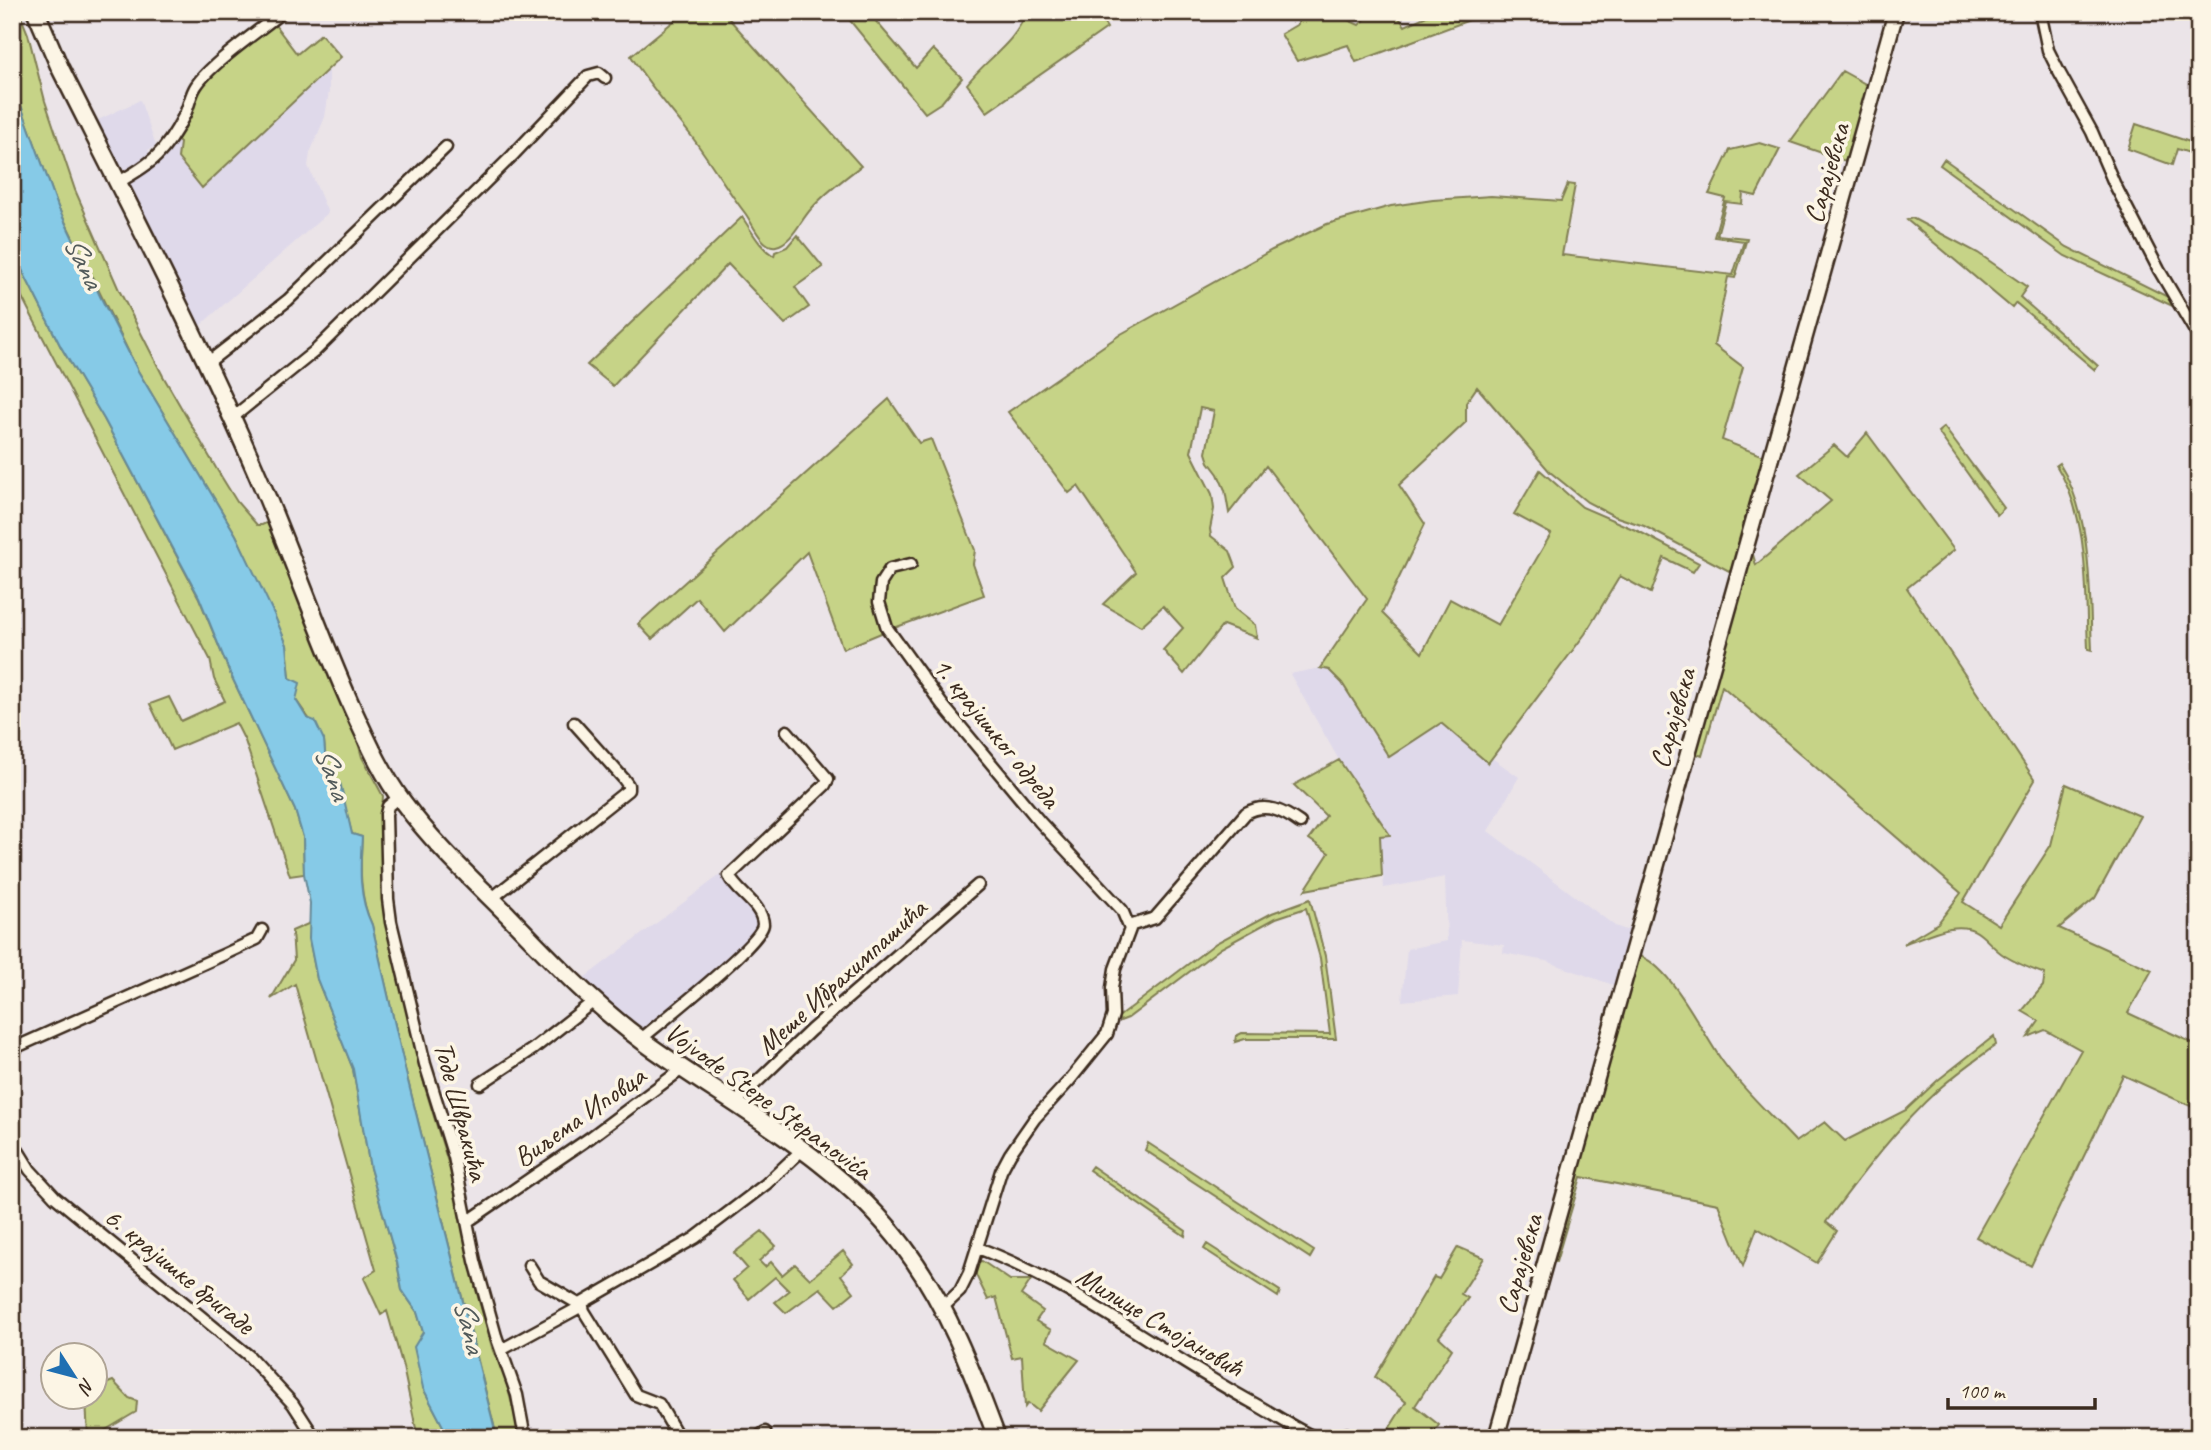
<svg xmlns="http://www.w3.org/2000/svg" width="2211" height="1450" viewBox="0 0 2211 1450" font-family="Caveat,sans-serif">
<rect width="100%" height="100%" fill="#ebe4e8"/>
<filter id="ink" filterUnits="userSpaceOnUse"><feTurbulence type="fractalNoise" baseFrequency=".0143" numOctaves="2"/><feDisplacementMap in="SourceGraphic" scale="14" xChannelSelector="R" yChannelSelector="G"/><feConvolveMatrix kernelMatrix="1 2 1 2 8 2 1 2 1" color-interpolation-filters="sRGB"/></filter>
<g filter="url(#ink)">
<path fill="#dfd9ea" d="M329 69V91L325 117 310 153 308 166 328 213 195 330 94 122 140 100 156 146 148 150 153 161 174 138 180 143 202 188Z
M1320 668 1329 669 1343 683 1441 723 1488 763 1492 758 1519 777 1488 831 1615 926 1626 930 1633 925 1616 986 1546 961 1503 953 1504 945 1462 940 1458 996 1402 1001 1407 949 1447 941 1445 877 1384 888 1380 836 1389 835 1339 760 1290 674Z
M720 875 760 917 756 936 641 1033 580 981Z"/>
<path fill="#c6d387" stroke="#807e52" stroke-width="2" d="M12 12H19L28 34 45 101 75 190 119 290 163 376 216 468 237 502 257 525H262L270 521 355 732 362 757 383 796 382 809 386 816 392 927 405 1001 425 1087 454 1182 474 1282 493 1351 504 1374 521 1438H497L493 1421 406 1073 372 925C359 897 360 868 362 837L352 834 340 788 334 803 326 764 324 740 296 700 290 678 287 645 236 535 138 371 58 207 12 81Z
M685 12H723L861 166C844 179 826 192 812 208 801 219 792 243 776 246 762 249 752 222 745 213 725 187 709 159 689 133 669 107 648 84 631 56Z
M843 12H868L916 68 933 49 962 78 942 102 925 113Z
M1026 12H1097L1107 28 987 112 967 84C986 59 1016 43 1026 12Z
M1299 12H1352L1348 20 1359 25 1373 12H1395L1405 26 1435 12H1554L1553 18 1472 19 1356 62 1348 45 1297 61 1281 34 1298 24Z
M272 21 297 54 321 34 341 57 202 188 178 158 180 143 174 138 195 94 207 79Z
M1842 71 1869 86 1848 162 1790 142Z
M2136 124 2199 145V156L2177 149 2172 165 2128 149Z
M1760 143 1780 149 1756 196 1743 193 1742 204 1726 202 1717 235 1747 238 1735 278 1728 277 1714 345 1743 367 1722 440 1766 457 1733 573 1644 526 1614 516 1587 502 1550 472 1477 387 1466 403V422L1399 485 1425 524 1382 613 1422 653 1450 599 1498 625 1551 534 1514 514 1540 470 1582 507 1640 532 1699 563 1693 572 1664 558 1651 593 1620 576 1585 634 1488 763 1441 723 1389 757 1342 683 1329 670 1320 668 1367 599 1266 466 1229 513 1225 490 1218 474 1209 462 1206 453 1214 411 1200 408 1191 452 1212 494 1214 509 1210 529 1211 536 1230 551 1236 567 1225 578 1235 609 1255 625 1257 638 1223 625 1184 674 1163 650 1183 628 1163 606 1141 626 1103 604 1136 572 1078 486 1069 493 1008 412 1121 334 1272 250 1327 224 1391 206 1433 200 1491 196 1561 201 1568 184 1575 185 1562 255 1733 275 1744 241 1714 237 1725 198 1709 194 1730 150Z
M1944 159 2067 247 2172 299 2179 309 2065 256 1940 165Z
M742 217C752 231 759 247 774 256L775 252 787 247 797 235 823 267 795 287 809 307 785 324 728 264 613 386 587 365Z
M1912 218 1978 253 2027 287 2020 297 2098 366 2095 370 2016 303 2012 308 1907 220Z
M12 250 61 347 104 419 199 598 230 673 295 810 303 837 304 874 290 876 245 741 236 723 172 750 150 704 169 697 181 721 225 701 214 679 210 659 12 278Z
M889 399 919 443 931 439 975 550 973 564 984 595 886 631 843 649 807 552 725 632 697 598 652 639 638 624Z
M1944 427 2004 508 1997 515 1938 432Z
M1867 433 1954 550 1907 588 2035 780 1963 902 1999 925 2051 845 2066 784 2140 816 2095 898 2059 928 2152 970 2128 1013 2199 1046V1110L2123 1075 2031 1266 1976 1237 2081 1050 2045 1030 2028 1037 2039 1021 2022 1011 2043 986 2045 974C2031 969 2018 964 2005 956 1984 943 1982 923 1950 928 1934 931 1918 939 1903 944L1938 923 1961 893 1722 686 1702 756 1694 753 1751 548 1756 565 1831 501 1799 474 1834 445 1847 457Z
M2059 463C2093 517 2089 588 2092 650L2088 649C2085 588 2090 519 2056 465Z
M1339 760 1390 835 1380 836 1382 876 1305 890 1329 853 1309 839 1326 816 1294 785Z
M1310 899 1325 956 1336 1039H1245L1235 1042 1236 1036 1242 1033 1330 1034 1320 958 1306 908 1276 918 1221 948 1128 1018 1120 1021 1117 1018 1216 943 1272 913Z
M310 923V943L317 979 353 1069 370 1168 397 1262 402 1290 417 1312 423 1332V1388L444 1428 446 1438H418L403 1367 387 1311 381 1315 364 1278 376 1270 295 984 271 999 294 960 292 931Z
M1636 955C1670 962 1703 1035 1723 1062 1744 1091 1772 1116 1796 1142L1825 1122 1845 1141 1906 1110 1938 1080 1994 1036 1996 1045C1977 1059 1957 1073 1940 1088 1896 1128 1861 1175 1826 1222L1837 1231 1817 1263 1757 1228 1743 1266 1718 1204 1581 1177 1556 1262H1549Z
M1148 1143 1314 1251 1310 1258 1145 1150Z
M1092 1166 1186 1231 1185 1236 1089 1170Z
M762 1231 776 1246 759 1261 765 1267 771 1262 782 1275 795 1264 810 1279 843 1251 853 1264 841 1275 854 1292 837 1306 820 1288 786 1313 775 1302 789 1291 775 1277 749 1299 733 1280 747 1268 734 1253Z
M1207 1244 1280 1291 1278 1297 1204 1249Z
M1458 1247 1484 1258 1461 1294 1468 1298 1439 1337 1452 1349 1415 1406 1439 1425 1430 1438H1383L1406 1402 1375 1377 1434 1277 1439 1279Z
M982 1261 1010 1280H1031L1021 1295 1043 1311 1036 1321 1051 1330 1046 1341 1079 1360 1038 1411 1028 1403 1025 1407 1022 1356 1012 1358 996 1297 988 1300 972 1267 976 1262Z
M113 1381 129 1398 137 1401 136 1412 92 1438H88L86 1399 94 1398 95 1388Z"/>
<path fill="#86cae7" stroke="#688a97" stroke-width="2" d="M12 81 58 207 100 296 138 371 236 535 274 614 287 645 290 678 300 683 296 700 307 718 315 721 324 740 326 764 334 801 341 786 352 834 362 837C360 868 358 896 372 925L406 1073 497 1438H446L444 1428 423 1388 414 1347 423 1332 417 1312 402 1290 397 1262 370 1168 353 1069 317 979 309 939 310 903 304 874 303 837 295 810 230 673 199 597 104 419 61 347 12 250Z"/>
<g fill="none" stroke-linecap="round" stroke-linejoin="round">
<g stroke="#3b2a1e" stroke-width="15">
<path id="street" d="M2040 12 2048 50 2059 72 2092 132 2114 183 2159 270 2199 338
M117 183C153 163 165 153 184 116 189 107 190 95 196 86 210 64 260 30 282 12
M206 364 288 300 446 147
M232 418 315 351 512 156 588 76 599 73 605 78
M911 564 890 569 881 583 879 602 887 628 941 703 1040 822 1122 910 1130 929 1115 969 1112 988 1113 1015 1107 1034 1069 1081 1035 1118 1010 1154 1001 1171 969 1273 960 1291 943 1307
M399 797 388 806 386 814 388 899 391 922 425 1064 454 1157 475 1261 496 1336 517 1395 525 1438
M491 899 628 790V785L623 778 574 723
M1129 926 1155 918 1246 813C1266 802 1283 811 1300 823
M641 1039C660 1023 763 942 763 924 762 904 737 893 729 876L825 785 828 779 787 731
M12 1049 225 954 257 939 262 930
M480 1084 533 1049 594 1001
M735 1103 811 1030 978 885
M12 1141 30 1170 55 1197 248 1355 293 1404 315 1438
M467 1222 591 1137 682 1069
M978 1248C1076 1285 1163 1354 1255 1404 1275 1415 1295 1429 1316 1438
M529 1265 539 1281 582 1306
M501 1350 582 1306
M679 1438 659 1404 636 1395 584 1311 582 1303 695 1238 766 1184 802 1150
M757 1438 765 1432
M1333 1438 1347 1434 1355 1438"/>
</g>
<g stroke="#3b2a1e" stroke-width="19">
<path id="secondary" d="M1496 1438 1896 12"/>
</g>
<g stroke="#3b2a1e" stroke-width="21">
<path id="primary" d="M36 12 60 68C130 207 203 347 264 490 295 564 321 639 354 712 368 742 382 774 403 802 433 843 471 878 507 914 550 959 594 1005 644 1042 732 1106 837 1157 904 1247 947 1304 972 1371 997 1438"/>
</g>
<use href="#street" stroke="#fcf5e5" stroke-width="10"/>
<use href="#secondary" stroke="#fcf5e5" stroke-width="14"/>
<use href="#primary" stroke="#fcf5e5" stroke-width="16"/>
</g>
</g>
<g text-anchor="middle" stroke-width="7" stroke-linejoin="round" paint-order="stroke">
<g font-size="28" fill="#3b2a1e" stroke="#fcf5e5">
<text transform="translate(1826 173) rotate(-74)" y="10">Сарајевска</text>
<text transform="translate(1672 718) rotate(-74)" y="10">Сарајевска</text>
<text transform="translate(997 732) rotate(51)" y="10">1. крајишког одреда</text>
<text transform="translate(841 976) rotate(-42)" y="10">Меше Ибрахимпашића</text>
<text transform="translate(769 1100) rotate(36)" y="10">Vojvode Stepe Stepanovića</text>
<text transform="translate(462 1111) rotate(75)" y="10">Тоде Швракића</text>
<text transform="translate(579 1116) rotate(-35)" y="10">Виљема Иповца</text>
<text transform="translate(1519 1264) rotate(-74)" y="10">Сарајевска</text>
<text transform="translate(180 1270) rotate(39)" y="10">6. крајишке бригаде</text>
<text transform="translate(1160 1321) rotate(31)" y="10">Милице Стојановић</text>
</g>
<g font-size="30" font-style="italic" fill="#525a5a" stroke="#fcf5e5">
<text transform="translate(84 262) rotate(64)" y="10">Sana</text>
<text transform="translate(333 773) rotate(70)" y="10">Sana</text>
<text transform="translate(470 1326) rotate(76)" y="10">Sana</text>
</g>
</g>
<rect width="2211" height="1450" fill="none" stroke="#fcf5e5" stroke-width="42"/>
<rect x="21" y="21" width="2169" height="1408" fill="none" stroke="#3b2a1e" stroke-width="2.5" filter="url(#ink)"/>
<g transform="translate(74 1376) rotate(126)"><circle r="33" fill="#fcf5e5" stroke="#afa495" stroke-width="2"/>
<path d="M0-5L12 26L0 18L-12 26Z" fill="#1f6fb2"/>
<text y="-10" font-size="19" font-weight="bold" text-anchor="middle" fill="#3b2a1e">N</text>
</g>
<path d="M1948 1398v10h147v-10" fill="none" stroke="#3b2a1e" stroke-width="3.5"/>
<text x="1959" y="1398" font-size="21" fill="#3b2a1e" stroke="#fcf5e5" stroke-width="5" paint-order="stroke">100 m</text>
</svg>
